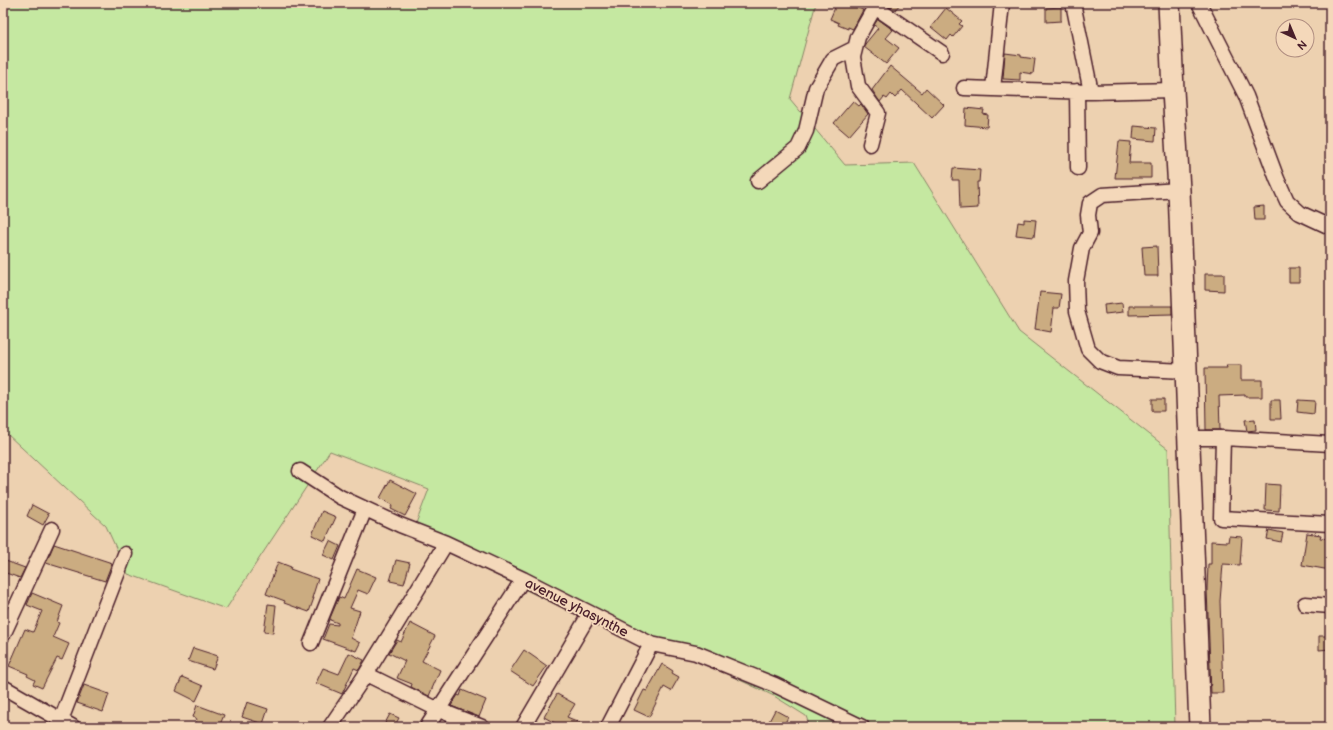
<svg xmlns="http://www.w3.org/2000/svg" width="1333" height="730" viewBox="0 0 1333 730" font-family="'Balsamiq Sans',sans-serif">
<rect width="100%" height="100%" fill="#edd1b0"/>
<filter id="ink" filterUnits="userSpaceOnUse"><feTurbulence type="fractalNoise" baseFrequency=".025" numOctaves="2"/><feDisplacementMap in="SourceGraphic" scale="8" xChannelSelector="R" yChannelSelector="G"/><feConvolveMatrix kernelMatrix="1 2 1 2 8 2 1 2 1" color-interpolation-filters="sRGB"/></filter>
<g filter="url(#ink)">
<path fill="#c5e8a1" stroke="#888466" d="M3 3H816L790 99 845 165 914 163 1019 332 1168 449 1175 727H810L806 716 774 696 665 645 626 639 412 534 429 489 330 451 226 609 128 574 106 526 7 434H3Z"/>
<path fill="#cbac81" stroke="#4a1f2b" d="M837 3H847L863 10 853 29 848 27V29L838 25 839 23 830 19Z
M888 3H901L895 10 887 5Z
M1061 7V21L1046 22V8Z
M946 8 962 21 959 24 962 26 953 37 951 35 947 40 931 27Z
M878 19 893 30 886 38 899 48 886 64 864 47 865 44 878 28 874 25Z
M1005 53 1021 55V57L1035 59 1033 74 1020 72V80L1003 79Z
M890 66 922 93 926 88 944 105 932 118 902 90 895 98 891 94 887 99 884 97 880 102 872 90Z
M853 101 859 106 861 104 868 114 849 136 834 123Z
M966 108 984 110 983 114 988 115 987 127 965 125Z
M1134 126 1156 128 1155 141 1133 139Z
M1119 141 1131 142 1129 163H1151V178H1115Z
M953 168 980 170 979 182H977L978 208 960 209 959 180H952Z
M1264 206V220H1255L1254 207Z
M1024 219 1036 220 1034 237 1016 235 1018 222 1024 223Z
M1157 246 1158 276H1144L1142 247Z
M1289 268H1299V282H1289Z
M1205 274H1224V291L1205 290Z
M1040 292 1061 294 1059 308H1054L1051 332 1035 329Z
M1122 303 1123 312 1105 314 1104 305Z
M1129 306H1172V314L1129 315Z
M1226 365H1241V380H1262V397H1245V395L1219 396 1220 430H1206L1205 368H1227Z
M1152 399H1164V411H1152Z
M1271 400H1280L1281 419H1271Z
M1298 400 1315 401 1314 414 1297 412Z
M1255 419 1256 430 1247 431 1245 420Z
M390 480 417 494 405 516 391 509 393 505 380 498Z
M1266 484 1280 485 1279 511 1265 510Z
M32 505 49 514 43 525 27 516Z
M322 511 336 517 325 541 312 535Z
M1269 530 1283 533 1281 542 1267 539Z
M1307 533 1321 535 1320 538 1330 539V570L1302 565Z
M1229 536 1242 537 1240 565 1223 564 1220 601 1223 693H1211L1207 589 1208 564H1211V541L1228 542Z
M330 541 340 546 334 560 323 555Z
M54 544 112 563 105 581 46 563Z
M3 560 25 568 20 578 3 572Z
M396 560 410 563 404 584 390 581Z
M278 562 291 567 290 569 318 579 312 598H314L309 612 284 603 285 601 266 594Z
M357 569 376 577 368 594 358 590 350 608 360 611 351 638 360 643 356 651 323 639 329 624 338 625V623L330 620V618L339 597 344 599Z
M32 593 63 606 57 622 59 623 53 637 69 644 62 660 57 658 42 688 33 684 35 680 27 676 28 674 9 666 25 629 33 632 42 611 27 605Z
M268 604 276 605 273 633 264 632Z
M410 623 435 636 422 661 440 670 429 696 411 687 412 684 397 678 405 661 389 653 397 640 401 642Z
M1319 636H1330V649L1319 650Z
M193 648 218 656 213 669 188 661Z
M524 650 547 666 533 686 510 671Z
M349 653 364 660 359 670 354 668 342 694 316 683 323 668 339 674Z
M662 664 673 671 672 673 679 677 671 691 664 687 649 717 634 710 644 690 647 691Z
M182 677 203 686 196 701 176 691Z
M84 685 109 694 103 712 77 703Z
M462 690 486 700 479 717 451 706 458 695 460 696Z
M557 694 575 704 567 717 591 727H562L544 717Z
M247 702 268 709 263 724 242 717Z
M197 705 224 715 219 727 208 723 206 727H194L197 719 193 717Z
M775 710 788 717 783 727H766Z
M390 714 399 718 394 727H383Z"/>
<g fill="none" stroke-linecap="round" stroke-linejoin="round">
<g stroke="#4a1f2b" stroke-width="17">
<path id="minor" d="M1073 3 1091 92
M1199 3 1246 96 1277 179 1287 201 1300 213 1330 227
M875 7 942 53
M964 88 993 89 1002 3
M993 89 1091 92 1173 90
M1077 91 1078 168
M870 144 878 113 858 86 853 57 858 37 877 3
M758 181 798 148 806 131 816 88 833 59 855 48
M1179 190 1102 195 1090 203 1088 215 1090 233 1082 248 1076 281 1077 311 1088 349 1100 361 1118 368 1186 371
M1188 438H1223L1330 444
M1223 438 1221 518 1330 524
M300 471 340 497 400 525 446 543 523 579 651 644 696 653 775 685 862 727
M1305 604 1330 606
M3 635 52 529
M311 643 365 509
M366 674 446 543
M3 687 73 727
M61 720 125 554
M330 727 366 674 439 710 482 727
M427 727 523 579
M523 727 590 613
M608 727 651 644"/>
</g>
<g stroke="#4a1f2b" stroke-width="24">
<path id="highway" d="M1169 3 1173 90 1179 190 1200 727"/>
</g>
<use href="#minor" stroke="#f4d8ba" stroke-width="14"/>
<use href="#highway" stroke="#f4d8ba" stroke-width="21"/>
</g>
</g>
<g text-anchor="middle" stroke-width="3.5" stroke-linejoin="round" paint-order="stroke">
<g font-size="14" fill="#4a1f2b" stroke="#f4d8ba">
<text transform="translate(577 607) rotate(27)" y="5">avenue yhasynthe</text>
</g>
</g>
<rect width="1333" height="730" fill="none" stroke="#f4d8ba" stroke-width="16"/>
<rect x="8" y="8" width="1317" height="714" fill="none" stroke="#4a1f2b" stroke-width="1.5" filter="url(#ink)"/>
<g transform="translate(1295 38) rotate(136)"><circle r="19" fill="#f4d8ba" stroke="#b08e81"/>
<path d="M0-3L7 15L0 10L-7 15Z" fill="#4a1f2b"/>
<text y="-6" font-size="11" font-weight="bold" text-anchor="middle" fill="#4a1f2b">N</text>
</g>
</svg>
